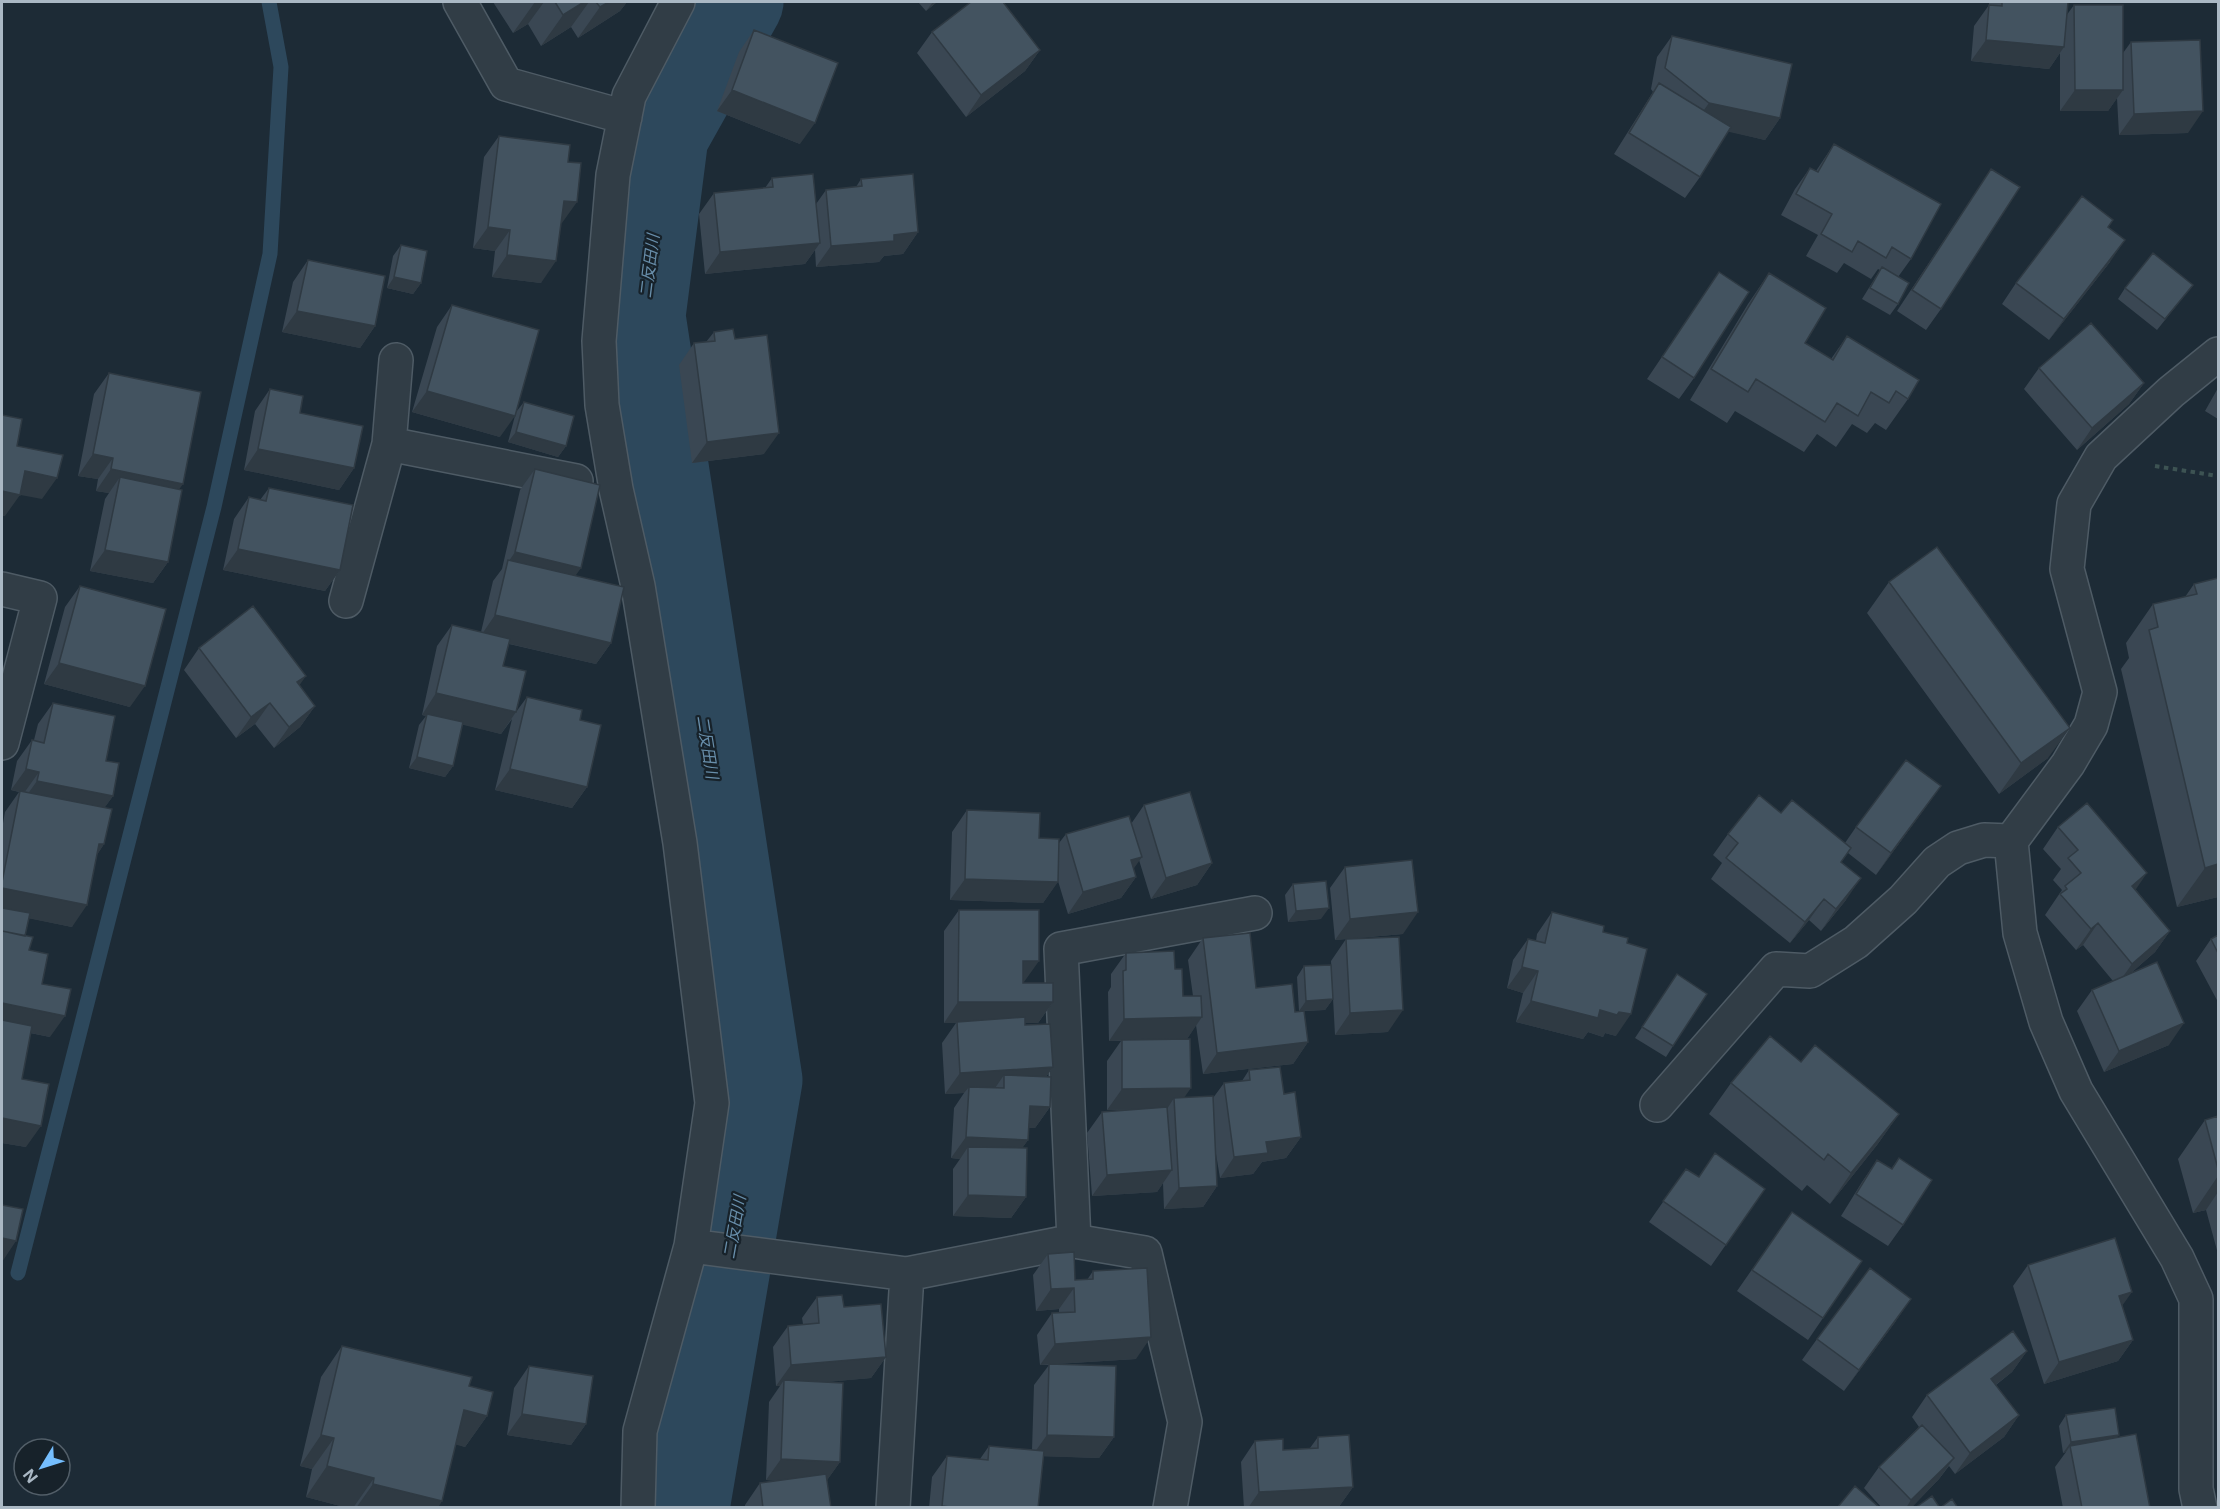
<svg xmlns="http://www.w3.org/2000/svg" width="2220" height="1509" viewBox="0 0 2220 1509" font-family="Inter,'Noto Sans JP',sans-serif">
<rect width="100%" height="100%" fill="#1d2b36"/>
<g fill="none" stroke-linecap="round" stroke-linejoin="round">
<path stroke="#2d485c" stroke-width="15" d="M18 1273 214 507 270 254 281 67 269 2"/>
<path stroke="#2d485c" stroke-width="87" d="M686 1508 759 1080 642 316 665 136 740 2"/>
<g stroke="#4e5b65" stroke-width="36">
<path id="minor" d="M460 2 506 84 625 117
M396 360 389 444 576 481
M2 589 40 598 2 743
M346 601 389 444
M1657 1105 1776 969 1810 971 1856 942 1903 900 1937 862 1958 848 1984 840 2011 841
M691 1246 907 1274 893 1508
M907 1274 1074 1241
M638 1508 640 1431 691 1246 712 1103 680 843 638 586 616 489 602 405 599 341 613 175 629 96 678 2
M1170 1508 1185 1422 1145 1253 1074 1241 1061 949 1255 913
M2200 1508 2196 1489V1299L2177 1258 2076 1091 2046 1022 2020 933 2011 841 2068 764 2091 725 2100 692 2067 569 2074 504 2101 457 2171 392 2218 354"/>
</g>
<path stroke="#3d5353" stroke-width="4" stroke-dasharray="4.5 4.5" stroke-linecap="butt" d="M2155 466 2218 476"/>
<use href="#minor" stroke="#313d46" stroke-width="33"/>
</g>
<path fill="#3a4753" d="M493 2H627L620 11 578 38 571 27 541 46 528 24 513 33Z
M918 2H937L926 11Z
M1989 2H2068L2066 16 2074 5 2123 53 2131 42 2188 133 2119 135 2117 98 2108 111H2060V53L2049 69 1971 61 1974 26 1989 5Z
M754 30 800 144 717 111 739 52Z
M932 32 1040 50 1025 71 966 117 917 53Z
M1672 36 1780 118 1765 140 1728 131 1700 177 1685 198 1614 154 1653 92 1651 89 1657 57Z
M499 136 562 223H561L541 283 492 277 495 251 473 248 484 157Z
M1834 144 1911 259 1898 277V304L1890 315 1862 299 1880 270 1878 269 1871 279 1844 263 1837 273 1806 256 1818 235 1781 215 1795 189 1810 168 1816 171Z
M1991 169 1941 309 1926 330 1897 311Z
M772 178 816 204 826 190 856 187 861 179 918 232 903 254 884 256 879 262 816 267 815 250 805 264 705 274 699 214 714 193 765 188Z
M2108 228 2110 262 2049 340 2002 304 2016 283Z
M401 245 421 283 413 294 387 288 393 256Z
M308 260 375 326 360 348 282 332 293 282Z
M1719 272 1694 378 1679 399 1647 379Z
M1769 273 1805 343 1831 359 1847 336 1908 399 1886 430 1875 423 1867 433 1852 424 1836 447 1817 434 1804 452 1735 411 1727 423 1690 400 1748 304Z
M2193 285 2157 330 2118 299 2125 288Z
M452 305 500 437 412 412 437 327Z
M714 332 735 339 764 454 692 463 679 365 694 343 706 342Z
M2039 368 2144 383 2129 404 2077 450 2024 389Z
M109 373 179 489 168 562 153 583 90 571 105 499 109 493 96 491 98 479 78 476 94 394Z
M2218 388V419L2205 411Z
M270 389 300 413 354 468 339 490 244 470 255 411Z
M524 402 566 446 558 457 508 442 516 412Z
M535 469 575 576 611 643 596 664 509 644 503 666 516 712 527 697 580 720 587 787 572 808 495 790 512 719 501 734 462 724 453 766 445 777 409 768 419 725 426 716 422 715 437 646 452 625 481 632 493 581 502 569 520 490Z
M269 488 340 570 325 591 223 570 234 519 249 497 260 500Z
M2218 578V897L2177 907 2121 669 2129 658 2126 643 2153 604 2185 597 2194 584Z
M1889 582 2048 758 1999 794 1867 613Z
M80 586 130 707 44 684 65 607Z
M199 648 299 685 315 706 300 727 274 748 255 724 236 738 184 670Z
M53 703 106 761 113 796 104 808V844L96 856 72 927 29 918 25 936 29 950 42 984 50 1037 30 1033 22 1079 26 1147 2 1143V829L5 812 19 792 11 790 17 761 32 740H34L38 724Z
M1941 786 1876 875 1848 853 1841 862 1846 900 1821 931 1809 920 1790 943 1711 879 1722 863 1713 855 1728 834 1781 813 1845 843 1856 827Z
M1144 805 1212 863 1197 885 1151 899 1139 860 1133 869 1136 877 1121 898 1068 914 1058 881 1043 903 950 900 952 832 967 810 1039 838 1059 843 1066 834 1131 824Z
M2058 827 2136 890 2170 931 2155 952 2131 973 2169 1045 2104 1072 2077 1011 2092 990 2113 981 2083 945 2076 950 2045 915 2062 890 2053 880 2061 869 2043 849Z
M1345 867 1403 934 1335 940 1330 888Z
M1293 884 1321 919 1288 922 1285 895Z
M959 910 1023 983 1053 1002 1038 1023H1025V1025L1053 1067 1046 1077 1050 1107 1035 1128H1029L1028 1140 1022 1148 1026 1197 1011 1218 953 1216V1169L960 1159 951 1158 954 1108 964 1093 945 1094 942 1043 956 1023H944V931Z
M1552 912 1603 932 1616 1036 1605 1033 1603 1037 1588 1032 1583 1039 1516 1022 1523 993 1507 988 1513 960 1528 939 1536 941 1537 934Z
M2218 935V1002L2196 961 2211 939Z
M1203 938 1256 988 1295 1012 1299 1011 1297 977 1304 966 1333 999 1325 1010 1304 1011 1308 1042 1293 1064 1203 1074 1196 1025 1187 1039 1184 1098H1213L1224 1083 1242 1081 1249 1070 1284 1094 1301 1137 1286 1158 1262 1162 1253 1174 1220 1178 1216 1154 1217 1186 1203 1207 1164 1209 1163 1183 1157 1192 1092 1196 1087 1133 1102 1112 1128 1110H1107V1061L1121 1041H1109L1108 992 1111 987V974L1126 953 1175 969 1183 996H1193L1188 960Z
M1346 939 1388 1032 1335 1035 1331 961Z
M1677 974 1673 1046 1666 1057 1635 1038Z
M1801 1062 1899 1114 1877 1145 1830 1204 1807 1185 1802 1191 1709 1114 1731 1083Z
M2218 1116V1254L2206 1210 2193 1213 2178 1159 2205 1120Z
M1899 1158 1903 1225 1888 1246 1841 1216 1862 1182 1877 1160 1891 1169Z
M1686 1169 1699 1177 1765 1189 1711 1266 1649 1222Z
M1792 1212 1862 1261 1808 1340 1737 1291Z
M1048 1254 1075 1280H1087L1093 1271 1136 1359 1055 1364 1114 1437 1099 1458 1043 1456 1038 1508H929L932 1477 947 1456 980 1459 989 1446 1032 1450 1034 1385 1049 1365H1040L1037 1335 1052 1313H1059V1309L1036 1311 1033 1275Z
M2028 1265 2122 1306 2133 1340 2118 1361 2044 1384 2013 1286Z
M817 1297 844 1307 886 1357 871 1378 824 1382 840 1462 827 1480 831 1508H745V1505L760 1483 779 1481 766 1480 769 1402 780 1386H776L773 1347 788 1326 803 1324 802 1318Z
M1896 1321 1844 1391 1802 1360 1817 1339Z
M342 1346 469 1386 487 1416 465 1447 456 1444 438 1508H348L306 1497 312 1469 300 1466 321 1377Z
M2027 1351 2012 1372 1996 1385 2019 1415 2004 1437 1955 1474 1949 1466 1939 1479 1911 1508H1882L1864 1488 1879 1467 1919 1427 1912 1417 1927 1395Z
M529 1366 586 1424 571 1445 507 1435 514 1388Z
M2066 1415 2117 1437 2150 1508H2063L2055 1467 2066 1452 2063 1453 2059 1426Z
M1318 1437 1353 1487 1338 1508H1244L1241 1462 1255 1441 1283 1450 1310 1448Z"/>
<path fill="#2f3a43" d="M535 2H544L528 24 513 33Z
M584 2H589L571 27 541 46 563 15Z
M609 2H627L620 11 578 38 600 7Z
M933 2H937L926 11Z
M1986 40 2064 47 2049 69 1971 61Z
M1040 50 1025 71 966 117 981 95Z
M732 90 815 123 800 144 717 111Z
M2075 90H2123L2108 111H2060Z
M1709 103 1780 118 1765 140 1694 124Z
M2203 111 2188 133 2119 135 2134 114Z
M564 201 577 202 562 223 549 222Z
M488 227 510 230 495 251 473 248Z
M918 232 903 254 884 256 879 262 816 267 831 246 894 235Z
M2125 240 2110 262 2049 340 2064 319Z
M820 243 805 264 705 274 720 252Z
M507 255 556 261 541 283 492 277Z
M394 277 421 283 413 294 387 288Z
M297 311 375 326 360 348 282 332Z
M2144 383 2129 404 2077 450 2092 428Z
M427 391 515 416 500 437 412 412Z
M516 432 566 446 558 457 508 442Z
M779 433 764 454 692 463 707 442Z
M258 449 354 468 339 490 244 470Z
M93 454 113 458 98 479 78 476Z
M111 469 183 484 168 505 120 477 109 493 96 491Z
M25 471 57 478 42 499 10 493Z
M2 491 20 495 5 516H2Z
M238 549 340 570 325 591 223 570Z
M105 550 168 562 153 583 90 571Z
M515 552 581 568 566 589 507 564Z
M495 615 611 643 596 664 480 637Z
M59 663 145 686 130 707 44 684Z
M306 676 291 697 297 682Z
M436 693 516 712 501 734 422 715Z
M270 703 255 724 236 738 251 717Z
M315 706 300 727 274 748 289 727Z
M2070 728 2048 758 1999 794 2021 763Z
M417 757 453 766 445 777 409 768Z
M26 769 39 772 24 793 11 790Z
M510 769 587 787 572 808 495 790Z
M37 781 113 796 98 817 22 802Z
M1941 786 1926 807 1876 875 1891 853Z
M99 844H104L90 866Z
M1142 857 1127 878 1131 860Z
M1212 863 1197 885 1151 899 1166 878Z
M2218 864V897L2177 907 2205 868Z
M2147 873 2132 895V886Z
M1136 877 1121 898 1068 914 1083 892Z
M1861 878 1846 900 1821 931 1836 909Z
M965 879 1058 882 1043 903 950 900Z
M2 888 87 905 72 927 2 913Z
M1824 899 1809 920 1790 943 1805 922Z
M1329 908 1321 919 1288 922 1296 911Z
M1418 912 1403 934 1335 940 1350 919Z
M2098 923 2083 945 2076 950 2091 929Z
M2170 931 2155 952 2117 985 2132 964Z
M1023 961H1039L1024 982H1008Z
M1522 967 1538 971 1523 993 1507 988Z
M1333 999 1325 1010 1299 1011 1306 1001Z
M1531 1001 1600 1010 1619 1012 1631 1014 1616 1036 1605 1033 1603 1037 1588 1032 1583 1039 1516 1022Z
M958 1002H1053L1038 1023H957V1022L956 1023H944Z
M2 1003 65 1016 50 1037 2 1027Z
M1403 1010 1388 1032 1335 1035 1350 1013Z
M1202 1017 1187 1039 1109 1041 1124 1019Z
M2184 1023 2169 1045 2104 1072 2119 1051Z
M1308 1042 1293 1064 1203 1074 1217 1053Z
M1053 1067 1038 1088H1004V1075L993 1091 969 1087 964 1093 945 1094 960 1073Z
M1191 1088 1176 1109 1174 1098 1167 1109 1107 1110 1122 1089Z
M1030 1106 1050 1107 1035 1128H1015Z
M1899 1114 1877 1145 1830 1204 1851 1173Z
M2 1118 41 1126 26 1147 2 1143Z
M966 1137 1028 1140 1013 1161 968 1147 960 1159 951 1158Z
M1301 1137 1286 1158 1262 1162 1253 1174 1220 1178 1234 1157 1266 1142Z
M1172 1170 1157 1192 1092 1196 1107 1175Z
M2218 1176V1192L2206 1210 2193 1213Z
M1217 1186 1203 1207 1164 1209 1179 1188Z
M968 1195 1026 1197 1011 1218 953 1216Z
M2 1238 16 1241 2 1262Z
M1074 1288 1059 1309 1036 1311 1051 1289Z
M2132 1292 2117 1313 2119 1296Z
M1911 1299 1896 1321 1844 1391 1859 1370Z
M1151 1337 1136 1359 1040 1365 1055 1344Z
M2133 1340 2118 1361 2044 1384 2059 1362Z
M2027 1351 2012 1372 1976 1400 1991 1379Z
M886 1357 871 1378 784 1386V1380L780 1386H776L791 1365Z
M464 1410 487 1416 465 1447 442 1441Z
M522 1414 586 1424 571 1445 507 1435Z
M2019 1415 2004 1437 1955 1474 1970 1453Z
M321 1435 334 1438 312 1469 300 1466Z
M1047 1435 1114 1437 1099 1458 1032 1456Z
M2119 1435 2111 1445 2070 1446 2066 1452 2063 1453 2071 1442Z
M1954 1458 1939 1479 1911 1508H1906L1911 1500Z
M781 1459 840 1462 825 1483 766 1480Z
M327 1466 374 1478 353 1508H348L306 1497Z
M373 1484 442 1501 438 1508H356Z
M1353 1487 1338 1508H1248L1259 1492Z"/>
<path fill="#435360" stroke="#2f3a43" stroke-width="1.5" d="M555 2H584L563 15Z
M596 2H609L600 7Z
M971 2H1003L1040 50 981 95 932 32Z
M2002 2H2068L2064 47 1986 40 1989 5 2002 6Z
M2074 5H2123V90H2075Z
M754 30 838 63 815 123 732 90Z
M1672 36 1792 64 1780 118 1709 103 1665 68Z
M2200 40 2203 111 2134 114 2131 42Z
M1659 83 1731 127 1700 177 1629 133Z
M499 136 570 145 568 162 581 163 577 202 564 201 556 261 507 255 510 230 488 227Z
M1834 144 1941 204 1911 259 1892 247 1886 258 1858 241 1852 252 1821 234 1832 214 1796 194 1810 168 1818 172Z
M1991 169 2020 187 1941 309 1912 290Z
M813 174 820 243 720 252 714 193 773 187 772 178Z
M913 174 918 232 894 235V241L831 246 826 190 862 186 861 179Z
M2082 196 2113 220 2108 227 2125 240 2064 319 2016 283Z
M401 245 427 251 421 283 394 277Z
M2153 253 2193 285 2165 319 2125 288Z
M308 260 385 276 375 326 297 311Z
M1882 267 1909 283 1898 304 1870 288Z
M1719 272 1749 292 1694 378 1662 357Z
M1769 273 1826 308 1805 343 1833 360 1847 336 1919 380 1908 399 1896 391 1889 403 1871 392 1858 416 1837 403 1825 422 1756 379 1748 392 1711 369Z
M452 305 539 330 515 416 427 391Z
M2091 323 2144 383 2092 428 2039 368Z
M733 329 735 339 767 335 779 433 707 442 694 343 715 341 714 332Z
M109 373 201 392 183 484 111 469 113 458 93 454Z
M270 389 303 396 300 413 363 426 354 468 258 449Z
M524 402 574 416 566 446 516 432Z
M2 415 22 419 17 446 63 455 57 478 25 471 20 495 2 491Z
M535 469 600 485 581 568 515 552Z
M120 477 182 490 168 562 105 550Z
M269 488 353 505 340 570 238 549 249 497 266 501Z
M1937 547 2070 728 2021 763 1889 582Z
M508 560 624 587 611 643 495 615Z
M2218 578V864L2205 868 2149 630 2158 627 2153 604 2197 594 2194 584Z
M80 586 166 609 145 686 59 663Z
M253 606 306 676 297 682 315 706 289 727 270 703 251 717 199 648Z
M452 625 510 639 503 666 526 671 516 712 436 693Z
M527 697 582 710 580 720 601 725 587 787 510 769Z
M53 703 115 716 106 761 119 763 113 796 37 781 39 772 26 769 32 740 44 743Z
M427 714 463 722 453 766 417 757Z
M1906 760 1941 786 1891 853 1856 827Z
M20 791 112 809 104 844H99L87 905 2 888V882Z
M1190 792 1212 863 1166 878 1144 805Z
M1759 795 1781 813 1792 800 1851 848 1841 862 1861 878 1836 909 1824 899 1805 922 1726 858 1738 843 1728 834Z
M2087 803 2147 873 2132 886 2170 931 2132 964 2098 923 2091 929 2060 894 2067 889 2065 886 2081 873 2068 858 2078 850 2058 827Z
M967 810 1040 813 1039 838 1059 839 1058 882 965 879Z
M1129 816 1142 857 1131 860 1136 877 1083 892 1066 834Z
M1412 860 1418 912 1350 919 1345 867Z
M1326 881 1329 908 1296 911 1293 884Z
M2 908 30 913 25 936 2 931Z
M959 910H1039V961H1023V983H1053V1002H958Z
M1552 912 1604 926 1603 932 1628 938 1627 943 1647 949 1631 1014 1619 1012 1617 1015 1600 1010 1598 1018 1531 1001 1538 971 1522 967 1528 939 1545 943Z
M2 931 33 937 29 950 48 954 42 984 71 989 65 1016 2 1003Z
M1250 933 1256 988 1292 984 1295 1012 1304 1011 1308 1042 1217 1053 1203 938Z
M2218 935V953L2211 939Z
M1399 937 1403 1010 1350 1013 1346 939Z
M1174 951 1175 969H1182L1183 996H1201L1202 1017 1124 1019 1123 971 1126 970V953Z
M2157 962 2184 1023 2119 1051 2092 990Z
M1331 965 1333 999 1306 1001 1304 966Z
M1677 974 1707 994 1673 1046 1642 1027Z
M1025 1017V1025L1050 1024 1053 1067 960 1073 957 1022Z
M2 1020 32 1026 22 1079 49 1084 41 1126 2 1118Z
M1770 1036 1801 1062 1815 1045 1899 1114 1851 1173 1828 1154 1824 1160 1731 1083Z
M1190 1039 1191 1088 1122 1089V1040Z
M1280 1067 1284 1094 1295 1092 1301 1137 1266 1142 1268 1153 1234 1157 1224 1083 1250 1080 1249 1070Z
M1004 1075 1051 1077 1050 1107 1030 1106 1028 1140 966 1137 969 1087 1004 1088Z
M1213 1096 1217 1186 1179 1188 1174 1098Z
M1167 1107 1172 1170 1107 1175 1102 1112Z
M2218 1116V1169L2205 1120Z
M968 1147 1027 1148 1026 1197 968 1195Z
M1715 1153 1765 1189 1726 1245 1663 1201 1686 1169 1699 1177Z
M1899 1158 1932 1180 1903 1225 1856 1194 1877 1160 1892 1169Z
M2 1205 23 1209 16 1241 2 1238Z
M1792 1212 1862 1261 1823 1318 1752 1270Z
M2115 1238 2132 1292 2119 1296 2133 1340 2059 1362 2028 1265Z
M1074 1252 1075 1280 1093 1279V1271L1147 1268 1151 1337 1055 1344 1052 1313 1075 1312 1074 1288 1051 1289 1048 1254Z
M1870 1268 1911 1299 1859 1370 1817 1339Z
M842 1295 844 1307 881 1304 886 1357 791 1365 788 1326 819 1323 817 1297Z
M2013 1331 2027 1351 1991 1379 2019 1415 1970 1453 1927 1395Z
M342 1346 472 1377 469 1386 493 1392 487 1416 464 1410 442 1501 373 1484 374 1478 327 1466 334 1438 321 1435Z
M1049 1364 1116 1366 1114 1437 1047 1435Z
M529 1366 593 1376 586 1424 522 1414Z
M784 1380 843 1383 840 1462 781 1459Z
M2115 1408 2119 1435 2071 1442 2066 1415Z
M1922 1425 1954 1458 1911 1500 1879 1467Z
M2136 1434 2150 1508H2082L2070 1446Z
M1349 1435 1353 1487 1259 1492 1255 1441 1283 1439V1450L1318 1448V1437Z
M989 1446 1044 1451 1038 1508H957L942 1506 947 1456 988 1460Z
M826 1474 831 1508H763L760 1483Z
M1855 1486 1880 1508H1837Z
M1932 1496 1940 1508H1915Z
M1952 1499 1958 1508H1940Z"/>
<g text-anchor="middle" stroke-width="4.5" stroke-linejoin="round" paint-order="stroke">
<g font-size="16" font-style="italic" fill="#688eaa" stroke="#17222a">
<text transform="translate(649 266) rotate(-83)" y="6">二反田川</text>
<text transform="translate(708 747) rotate(81)" y="6">二反田川</text>
<text transform="translate(734 1227) rotate(-80)" y="6">二反田川</text>
</g>
</g>
<rect width="2220" height="1509" fill="none" stroke="#aab8c4" stroke-width="6"/>
<g transform="translate(42 1467) rotate(232)"><circle r="28" fill="#17222a" stroke="#525e68" stroke-width="1.5"/>
<path d="M0-4.5L10 22L0 15L-10 22Z" fill="#75befe"/>
<text y="-9" font-size="16" font-weight="bold" text-anchor="middle" fill="#aab8c4">N</text>
</g>
</svg>
